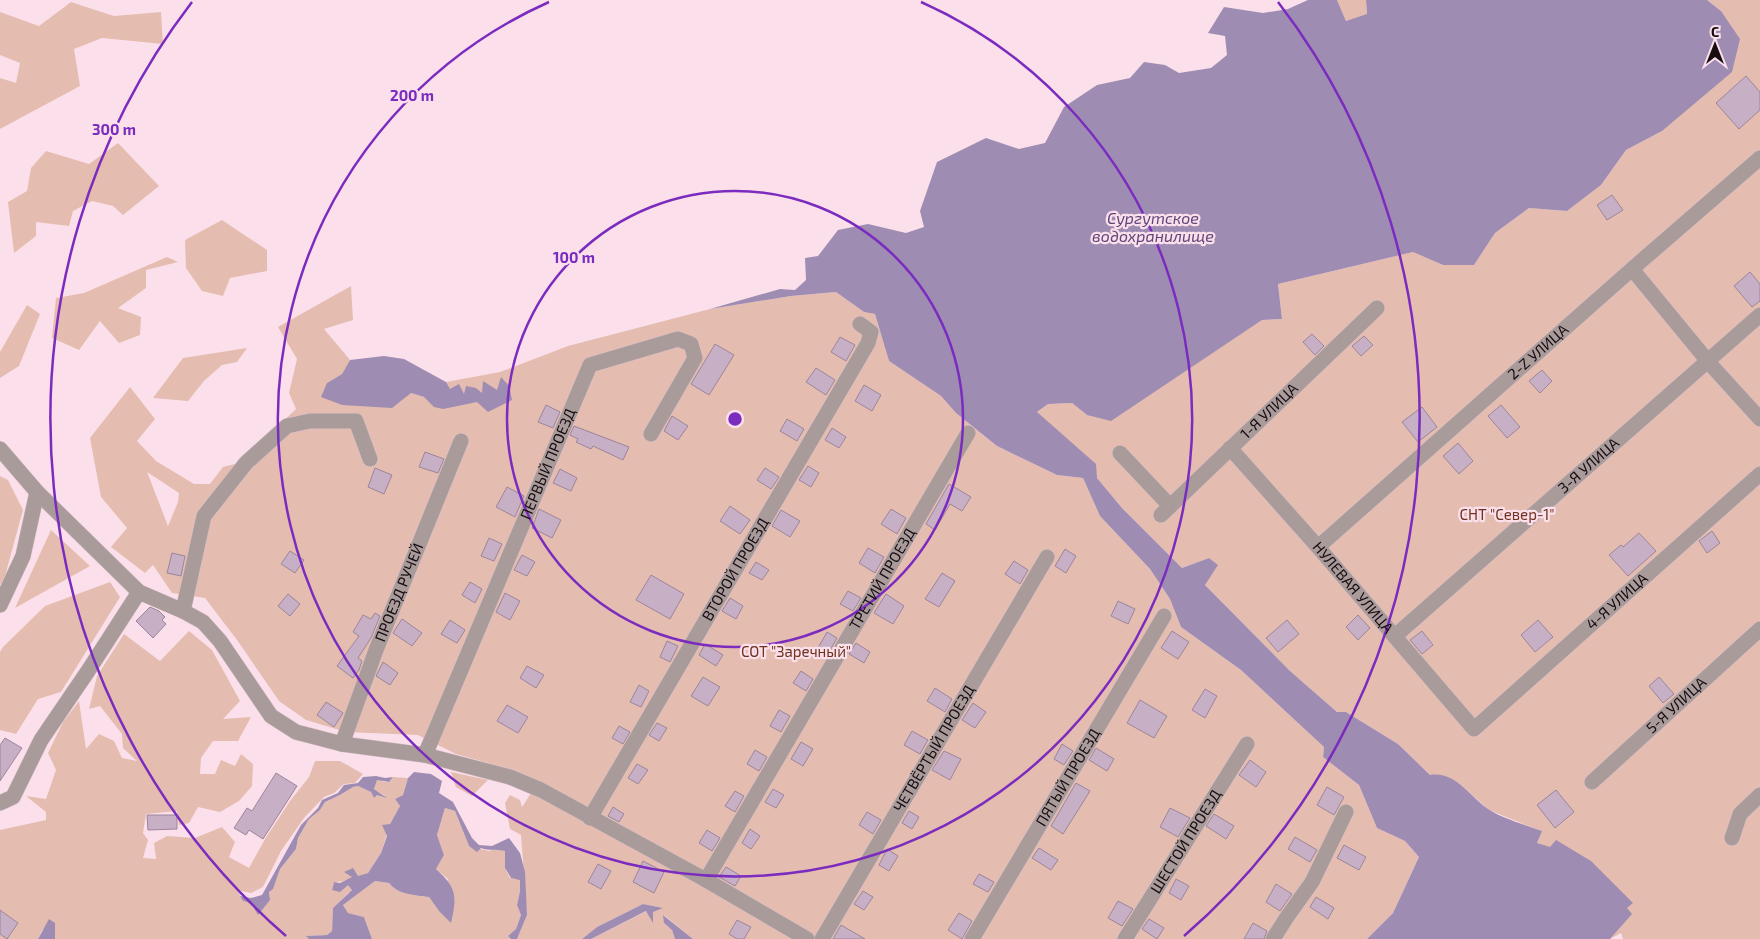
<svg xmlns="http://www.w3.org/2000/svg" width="1760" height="939" viewBox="0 0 1760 939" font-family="'Exo 2',sans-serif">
<rect width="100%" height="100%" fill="#fbe0eb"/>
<path fill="#e4bdb0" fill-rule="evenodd" d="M1337 0H1366L1367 15 1346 21Z
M1707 0H1760V939H1623L1621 933 1610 939 1631 914 1550 848 1537 843 1541 831 1489 810 1459 783 1430 775 1398 744 1346 712H1337L1290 671 1205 585 1217 565 1209 558 1182 568 1122 508 1097 478 1037 412 1048 404 1072 403 1087 415 1223 345 1262 320 1282 319 1278 284 1413 252 1443 265H1474L1495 233 1529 208 1567 211 1601 185 1626 150 1662 131 1721 11Z
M71 2 114 16 161 12 163 44 102 38 74 49 80 86 0 129V78L16 83 20 63 0 55V12L39 26Z
M118 143 159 186 123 215 113 206 92 201 73 211 69 226 36 222V236L14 253 8 202 27 191 31 168 46 151 89 164Z
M222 220 267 250V271L230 278 223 296 202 291 186 268 185 240Z
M167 257 178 262 146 270V288L118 308 141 317 140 335 119 343 100 321 79 350 52 338 56 298 84 293Z
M351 286 353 320 324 329 350 360 342 374 327 383 411 393 424 397 446 382 500 372 568 346 710 309 791 296 836 292 864 312 875 314 889 361 941 396 956 413 997 446 1057 475 1083 478 1100 516 1150 569 1170 599 1181 627 1241 670 1324 747 1323 757 1359 785 1377 828 1405 841 1419 857 1393 913 1367 939H693L664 915V923L672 930 675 939H591L647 911 653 922V911L662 908 643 904 597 927 582 939H517L527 915 521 835 510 829 505 803 510 795 520 800 522 807 539 781 513 770 456 754 418 735 346 732 306 720 279 701 237 640 205 598 172 593 153 565 145 573 111 547 127 528 101 497 90 438 130 387 155 419 137 441 156 461 194 484H210L223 467 239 463 296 409 289 393 297 359 278 327ZM147 472 179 493 178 502 168 526Z
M27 305 40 314 19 366 0 378V352Z
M247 348 237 362 222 365 204 381 188 401 153 398 183 358Z
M0 476 8 480 23 510 5 576 0 585Z
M51 530 90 566 15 608Z
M110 582 120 597 61 692 38 699 16 734 0 730V652L3 647 45 606Z
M189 631 212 650 240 701 223 719 251 717 238 741H213L201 758 200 774H215L221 760 235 766 241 754 253 764 252 786 239 801 220 812 198 807 189 823 179 825 177 811 146 814 143 833 148 840 143 858 156 859 154 843 167 836 195 838 222 827 235 842 229 857 249 868 265 839 290 801 309 777 315 761H340L363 774 355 783 344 784 334 793 324 797 304 818 281 851 263 887 251 893 237 890 243 901 251 903 253 908 263 906 270 900 269 892 273 888 280 869 296 849 298 838 309 819 320 810 325 802 340 795 353 787 358 786 371 792 374 798 376 795 385 796 374 789 377 779 384 782H389L393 777 408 778 403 795 395 799 400 806 390 824 381 853 368 873C359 876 342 883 334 882L332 890 348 884 352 890C345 895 340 902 333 908L332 931 327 935 307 936 309 939H55V923L42 930 38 939H0V830L46 820V812L26 796 46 799 56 770 48 753 63 722 79 701 86 749 99 734 114 741 122 758 137 761 123 748 122 734 100 706 89 709 97 676 124 634 160 661Z
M451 772 488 780 472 796 456 787Z
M445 808 455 811 469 846 489 851 495 849 505 851V868L510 878 520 879V891L517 905 521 915 516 929 508 936 511 939H372L364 917 348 913 343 905 375 881 389 883C398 895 415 895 429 897L439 911 448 879 436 869 444 855 437 835Z"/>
<path fill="#9e8cb3" d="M1308 0H1337L1346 21 1367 14 1366 0H1707L1721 11 1740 39 1732 72 1662 131 1626 150 1601 185 1567 211 1529 208 1495 233 1474 265H1443L1413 252 1278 284 1282 319 1262 320 1111 421 1087 415 1072 403 1048 404 1037 412 1096 464 1097 478 1122 508 1182 568 1209 558 1218 565 1205 585 1290 671 1337 712H1346L1398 744 1430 775C1456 771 1469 796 1488 809 1499 817 1528 826 1542 831L1537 843 1550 847 1556 840 1591 861 1633 903 1627 908 1632 914 1610 939H1367L1393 913 1419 857 1405 841 1377 828 1359 785 1323 757 1324 747 1241 670 1181 627 1170 599 1150 569 1100 516 1083 478 1057 475 997 446 956 413 941 396 889 361 875 314 864 312 836 292 791 296 710 309 780 289 795 290 806 280 805 258 818 256 838 230 868 224 906 233 924 227 920 211 937 162 986 138 1019 149 1045 143 1064 107 1097 85 1130 78 1144 62 1165 65 1179 73 1211 68 1227 55 1225 36 1208 33 1224 7 1263 13 1288 9Z
M384 356 404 359 446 382 450 389 459 384 464 394 466 386 476 388 482 393 483 381 497 390 501 377 509 386 512 400 488 412 477 402 443 409 434 407 424 397 411 393 392 408 342 405 321 397 327 383 342 374 350 360Z
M414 772 431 774 442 781 439 793 453 802 472 838 479 845 492 846 509 838 520 853 525 872 527 915 517 939H511L508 936 516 929 521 915 517 905 520 891V880L511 878 505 868V851C496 849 489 851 481 848L477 852 469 846 455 811 445 808 437 835 444 855 436 869C457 888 457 896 451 923L439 911 429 897C415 895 398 895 389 883L375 881 343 905 348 913 364 917 372 939H309L306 936 327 935 332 931 333 908 352 890 348 885 340 892 332 890 334 882 340 883 352 877 344 872 353 868 358 876 368 873 381 853 387 836 382 825 390 824 400 806 395 799 403 795 408 778Z
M376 776 385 778 393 777 389 782 377 780 374 789 387 798 377 795 374 798 371 792 358 786 353 787 340 795 325 802 320 810 309 819 298 838 296 849 280 869 273 889 269 892 270 900 258 915 251 903 243 901 240 896 251 898 262 895 301 825 318 808 322 800 338 793 344 785 358 783 363 777Z
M643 904 663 908 653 912V923L646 911 591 939H582L597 927Z
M663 915 693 939H675L672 930 664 923Z
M49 919 55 923V939H38Z"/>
<path fill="#c7afc5" stroke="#9c859a" d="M1746 76 1760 92V110L1739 129 1716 103Z
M1612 195 1623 210 1607 220 1597 205Z
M1750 272 1760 284V301L1752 307 1734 286Z
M1312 334 1324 346 1315 355 1303 342Z
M1364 336 1373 345 1361 356 1352 346Z
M840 337 855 345 846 361 831 352Z
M715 344 734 355 709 395 691 384Z
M816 368 835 380 826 395 806 382Z
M1542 370 1552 381 1540 393 1529 381Z
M864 385 881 395 872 411 855 401Z
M546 405 560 412 553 428 538 422Z
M1501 405 1520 427 1507 438 1488 416Z
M1422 407 1437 427 1418 442 1402 422Z
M672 416 688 426 678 440 664 431Z
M787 419 804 429 797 441 780 431Z
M574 426 629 447 623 460 593 446 591 449 576 442 578 439 570 435Z
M832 428 846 437 839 448 825 440Z
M1458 443 1473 461 1459 474 1443 456Z
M425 452 444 459 438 473 419 467Z
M808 466 819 473 811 487 799 480Z
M375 468 392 475 384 494 368 487Z
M765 468 779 477 771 489 757 480Z
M560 469 577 478 571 491 553 483Z
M949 484 971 497 962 511 950 504 935 530 926 524Z
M507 487 524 496 515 517 496 507Z
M730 506 750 520 740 534 720 521Z
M539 509 561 520 552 538 532 528Z
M891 509 906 518 897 534 881 524Z
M781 510 800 521 790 537 772 526Z
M1712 531 1720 543 1707 553 1699 541Z
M1639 533 1656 551 1628 576 1609 555 1621 545 1623 547Z
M489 538 502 544 494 561 481 556Z
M868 548 884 557 875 573 859 563Z
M1065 549 1076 556 1066 573 1055 566Z
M290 551 304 560 295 573 281 564Z
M172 553 185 556 181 576 167 573Z
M522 555 535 562 527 576 514 570Z
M1014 561 1028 570 1020 584 1005 574Z
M756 562 769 570 762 580 749 573Z
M942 573 955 581 939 607 925 599Z
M651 575 684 594 670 619 636 600Z
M470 582 482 589 475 603 462 595Z
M848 591 861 598 853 611 840 604Z
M505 593 520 601 510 620 496 612Z
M288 594 300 604 290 616 278 606Z
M886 594 904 606 893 624 874 613Z
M730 598 743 606 736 619 722 611Z
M1118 601 1135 609 1128 624 1111 616Z
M150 607 159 611 165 617 162 620 166 624 153 638 136 621Z
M375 613 380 616 371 638 358 658 362 661 359 670 353 678 337 666 359 636 353 632 363 615 371 619Z
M1358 615 1370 628 1358 640 1346 627Z
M402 619 422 633 412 646 393 633Z
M450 620 465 630 457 643 441 634Z
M1287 620 1299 634 1278 652 1266 638Z
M1538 620 1553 637 1535 652 1521 635Z
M1172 631 1189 642 1178 659 1161 648Z
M1422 631 1433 645 1422 654 1410 640Z
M827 632 837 638 828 654 818 648Z
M667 641 678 646 670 662 660 657Z
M856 643 870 652 864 663 849 654Z
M705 644 723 655 716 666 699 655Z
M383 662 398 673 390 685 376 676Z
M527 666 544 675 536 688 520 678Z
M801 671 813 679 806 691 793 683Z
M703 677 720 687 708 706 691 696Z
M1659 677 1674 694 1663 703 1649 686Z
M639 685 649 691 641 707 630 702Z
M935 688 952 699 945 712 927 701Z
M1205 689 1217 696 1205 718 1192 710Z
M1140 700 1167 716 1154 738 1127 723Z
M326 702 343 713 334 727 317 715Z
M973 703 986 712 975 728 962 720Z
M507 705 528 717 518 733 497 721Z
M779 710 790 716 781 732 770 726Z
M657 723 667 728 659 741 649 735Z
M619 726 630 732 623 744 612 738Z
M912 731 928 740 920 754 904 745Z
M5 738 22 748 0 781V745Z
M801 742 813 749 803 766 791 759Z
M1062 744 1073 751 1064 765 1054 759Z
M1096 748 1114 759 1107 771 1089 760Z
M755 750 767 757 759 771 747 764Z
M944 751 961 759 950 780 932 770Z
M1250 760 1266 772 1256 787 1239 775Z
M637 764 648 770 638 784 628 778Z
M276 773 297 786 263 839 249 830 246 835 234 828 247 808 252 811Z
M1076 783 1090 791 1063 834 1051 826Z
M1327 787 1344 797 1334 815 1317 805Z
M773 789 784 795 776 808 765 802Z
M1556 790 1574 812 1555 828 1537 805Z
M735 791 744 796 735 812 725 806Z
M613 807 624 814 619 822 608 816Z
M1170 808 1190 818 1178 837 1160 827Z
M909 811 919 817 912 829 902 823Z
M867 812 881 820 873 834 859 825Z
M1214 814 1234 826 1226 839 1206 826Z
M147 815H177V829L148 830Z
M750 829 760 836 751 849 742 843Z
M707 830 720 838 712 851 699 843Z
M1295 837 1317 850 1310 862 1288 849Z
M1344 845 1366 857 1359 870 1337 858Z
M1039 848 1058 860 1051 870 1032 858Z
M887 849 898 856 889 871 879 865Z
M643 861 664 872 654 893 633 882Z
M598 864 611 871 601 889 588 882Z
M726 867 741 876 735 886 719 877Z
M979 874 994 882 988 892 973 884Z
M1176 879 1189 886 1181 900 1169 893Z
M1276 884 1292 894 1280 911 1266 902Z
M863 891 873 897 864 910 854 904Z
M1316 897 1334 908 1328 919 1310 907Z
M1118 901 1133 909 1122 926 1108 918Z
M0 910 18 923 7 939 0 934Z
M959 913 972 921 962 939 948 930Z
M1149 919 1164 928 1157 939 1142 929Z
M737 920 751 927 744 939H737L729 934Z
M1253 923 1267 931 1264 939H1244Z
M841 925 865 939H833Z"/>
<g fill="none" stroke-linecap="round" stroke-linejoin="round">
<g stroke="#d7bec8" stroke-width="16">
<g id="minor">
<path d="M1632 269 1711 365 1760 419"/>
<path id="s1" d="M1230 448 1318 547 1474 729 1760 474"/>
<path d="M0 449 37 492 139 592 183 611 203 622 220 641 271 716 296 732 342 744 425 755 510 777 541 790 706 880 807 939"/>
<path d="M1120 453 1170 506"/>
<path id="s2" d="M1161 515 1377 308"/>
<path id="s3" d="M1318 547 1632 269 1760 158"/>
<path d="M0 605 23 556 37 492"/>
<path d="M183 611 204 516 246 463 287 426 310 421H356L370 459"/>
<path id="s4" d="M1395 636 1760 315"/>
<path id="s5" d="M342 744 376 650 461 441"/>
<path id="s6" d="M425 755 590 365 678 339 691 344 695 358 651 434"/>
<path id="s7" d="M1592 782 1760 629"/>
<path d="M0 803 13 797 41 740 88 671 139 592"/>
<path id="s8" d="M590 818 868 343 871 332 860 324"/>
<path d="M1732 838 1740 814 1760 795"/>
<path id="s9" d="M706 880 968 433"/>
<path id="s10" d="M822 939 1047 557"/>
<path id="s11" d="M972 939 1164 616"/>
<path id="s12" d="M1125 939 1247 744"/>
<path d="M1273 939 1287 917 1312 882 1346 812"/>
</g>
</g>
<use href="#minor" stroke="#aa9b9b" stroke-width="15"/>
</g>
<g fill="none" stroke="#7b2cbf" stroke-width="2.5">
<circle cx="735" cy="419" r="228"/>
<path d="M921 2A457 457 0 1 1 549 2"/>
<path d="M286 936A685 685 0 0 1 192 2M1278 2A685 685 0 0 1 1184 936"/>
</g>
<g text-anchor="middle" stroke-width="4.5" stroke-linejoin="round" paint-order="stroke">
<g font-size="15" fill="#170c11" stroke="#fbe0eb">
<text dy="5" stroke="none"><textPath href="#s3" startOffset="294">2-Z УЛИЦА</textPath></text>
<text dy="5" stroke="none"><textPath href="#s2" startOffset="150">1-Я УЛИЦА</textPath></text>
<text dy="5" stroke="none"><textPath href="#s6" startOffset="316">ПЕРВЫЙ ПРОЕЗД</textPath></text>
<text dy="5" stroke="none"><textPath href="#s4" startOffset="258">3-Я УЛИЦА</textPath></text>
<text dy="5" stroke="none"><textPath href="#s8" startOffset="288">ВТОРОЙ ПРОЕЗД</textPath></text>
<text dy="5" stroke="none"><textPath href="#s9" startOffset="349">ТРЕТИЙ ПРОЕЗД</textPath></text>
<text dy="5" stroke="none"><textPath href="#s1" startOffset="186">НУЛЕВАЯ УЛИЦА</textPath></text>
<text dy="5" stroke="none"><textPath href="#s5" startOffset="162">ПРОЕЗД РУЧЕЙ</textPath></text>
<text dy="5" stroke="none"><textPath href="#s1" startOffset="564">4-Я УЛИЦА</textPath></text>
<text dy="5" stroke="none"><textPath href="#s7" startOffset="114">5-Я УЛИЦА</textPath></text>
<text dy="5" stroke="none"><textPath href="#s10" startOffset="221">ЧЕТВЁРТЫЙ ПРОЕЗД</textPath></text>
<text dy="5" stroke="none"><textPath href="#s11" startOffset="188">ПЯТЫЙ ПРОЕЗД</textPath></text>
<text dy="5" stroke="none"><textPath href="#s12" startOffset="115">ШЕСТОЙ ПРОЕЗД</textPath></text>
</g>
<g font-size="15" fill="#6f331f" stroke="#fbe0eb">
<text x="1507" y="520">СНТ "Север-1"</text>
<text x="796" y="657">СОТ "Заречный"</text>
</g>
<g font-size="16" font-style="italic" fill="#60467b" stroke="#fbe0eb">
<text x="1153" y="224">Сургутское<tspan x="1153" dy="18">водохранилище</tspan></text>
</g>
</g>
<circle cx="735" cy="419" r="8" fill="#7b2cbf" stroke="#fbe0eb" stroke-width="2.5"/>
<g font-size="15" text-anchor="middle" font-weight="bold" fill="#7b2cbf" stroke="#fbe0eb" stroke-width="4.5" stroke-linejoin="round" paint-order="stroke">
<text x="412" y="101">200 m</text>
<text x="114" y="135">300 m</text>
<text x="574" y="263">100 m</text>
</g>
<g transform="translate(1715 45)" stroke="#fbe0eb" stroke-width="4" paint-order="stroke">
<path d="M0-4L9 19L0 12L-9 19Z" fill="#170c11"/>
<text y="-8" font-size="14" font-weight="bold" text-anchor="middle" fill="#170c11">С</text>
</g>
</svg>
